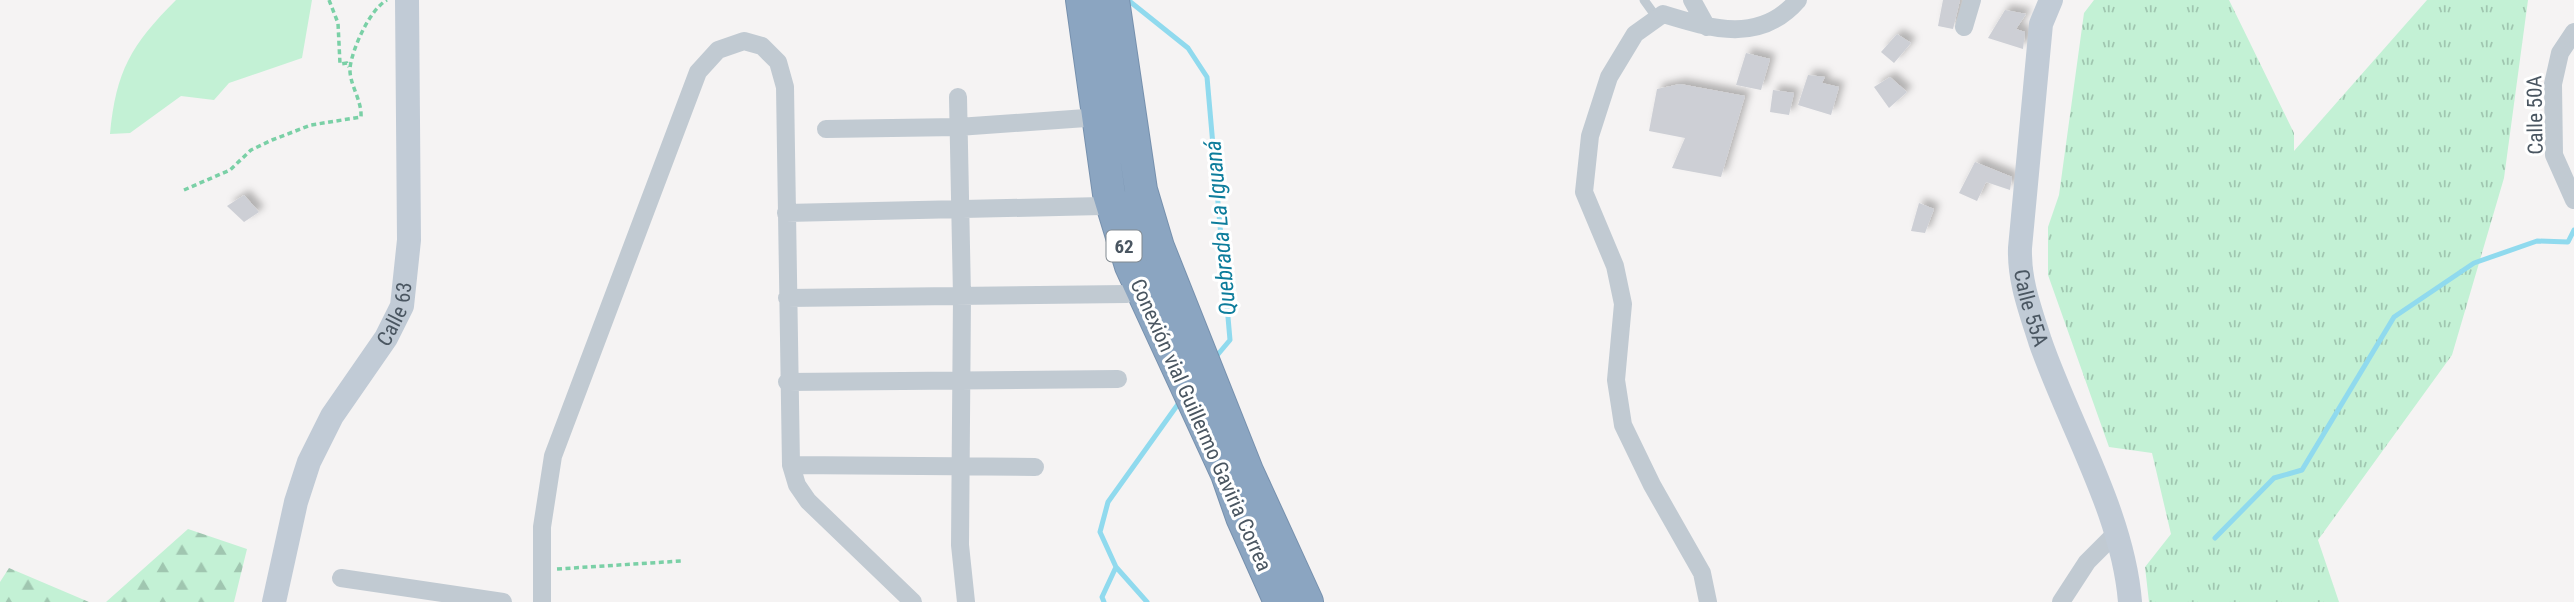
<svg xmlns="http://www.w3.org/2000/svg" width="2574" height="602" viewBox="0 0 2574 602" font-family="'Roboto Condensed',sans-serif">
<defs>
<pattern id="grass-tufts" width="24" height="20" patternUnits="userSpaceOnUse" patternTransform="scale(1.75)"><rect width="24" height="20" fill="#c3f1d5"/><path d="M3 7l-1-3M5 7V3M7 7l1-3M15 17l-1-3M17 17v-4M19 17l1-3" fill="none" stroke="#a0c6b0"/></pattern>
<pattern id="forest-firs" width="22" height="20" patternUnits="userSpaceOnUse" patternTransform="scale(1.75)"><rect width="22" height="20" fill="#c3f1d5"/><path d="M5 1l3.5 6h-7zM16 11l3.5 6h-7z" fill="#a0c6b0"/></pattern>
<filter id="shadow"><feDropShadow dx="5.5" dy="-5.5" stdDeviation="3.5" flood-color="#0004"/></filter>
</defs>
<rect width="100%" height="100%" fill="#f5f3f3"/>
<path fill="url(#grass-tufts)" d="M2094 0H2229L2294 133V151L2427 0H2528L2504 178 2452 355 2318 540 2339 602H2149L2145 567 2171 534 2152 453 2109 447 2048 275V227L2059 195 2084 13Z"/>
<path fill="url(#forest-firs)" d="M188 529 247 549 234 602H106Z
M9 568 89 602H0V582Z"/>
<path fill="#c3f1d5" d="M176 0H312L302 58 229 83 214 100 181 96 130 133 110 134C116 71 131 45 176 0Z"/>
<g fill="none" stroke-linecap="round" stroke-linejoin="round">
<path stroke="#90daee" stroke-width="5" d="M1128 0 1188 48 1207 77 1230 340 1214 359
M2215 538 2274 478 2302 470 2394 317 2474 263 2537 241 2568 242 2574 230
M1104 602 1102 597 1116 567
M1147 602 1116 567 1100 532 1108 502 1181 400"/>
</g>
<path fill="#cdcfd5" filter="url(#shadow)" d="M1943 0H1960L1953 29 1938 26Z
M2005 10 2026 14 2016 29 2025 32 2023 49 1988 38Z
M1897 34 1911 43 1894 63 1881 52Z
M1746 53 1770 59 1761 90 1736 85Z
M1808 75 1825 77 1822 83 1839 87 1831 115 1798 105Z
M1890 77 1907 92 1889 108 1874 87Z
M1680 84 1745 96 1721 177 1672 168 1685 138 1649 131 1657 89Z
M1773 90 1794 93 1789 115 1770 112Z
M1975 162 2012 177 2010 190 1986 182 1977 201 1959 193Z
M244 195 259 212 244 222 227 206Z
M1919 203 1934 209 1925 233 1911 231Z"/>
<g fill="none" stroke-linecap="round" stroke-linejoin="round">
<g stroke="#7690ad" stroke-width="34">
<path id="highway" d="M1082 0 1109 194 1131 266 1227 474 1242 517 1280 602
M1113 0 1141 190 1158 247 1247 471 1307 602"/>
</g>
<path stroke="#7ad0a6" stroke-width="3.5" stroke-dasharray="5 3.5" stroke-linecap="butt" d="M329 0 338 23 340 64 347 63 349 67
M184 190 230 170 251 150 272 140 311 125 361 117C362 100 349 84 350 68 352 49 370 9 387 0
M557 569 681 561"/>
<path stroke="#c1cad2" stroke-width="9" d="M1644 0 1657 18"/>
<path stroke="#c1cad2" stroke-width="18" d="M1692 0 1707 27
M1964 27 1972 0
M2574 32 2560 53 2553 84 2554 155 2574 200
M958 97 962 296 960 545 966 602
M826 129 958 127 1086 118
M786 213 1102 206
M787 298 1127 294
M787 382 1118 379
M791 465 1035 467
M341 578 503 602
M542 602V527L553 456 698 72 718 50 744 41 762 46 778 62 785 87 791 465 797 485 808 501 913 602
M1708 602 1702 573 1652 485 1623 425 1616 380 1623 304 1615 266 1584 192 1590 136 1609 77 1635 34 1663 14C1712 29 1760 44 1798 0
M2061 602 2087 562 2117 532"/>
<g stroke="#c1cbd6" stroke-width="24">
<path id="s1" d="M2051 0 2041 24 2020 248C2019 281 2030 309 2040 341 2069 425 2123 513 2130 602"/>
<path id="s2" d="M274 602 296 502 309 462 332 416 386 338 402 306 409 240 407 0"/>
</g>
<use href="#highway" stroke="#8ba5c1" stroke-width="32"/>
</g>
<g text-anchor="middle" stroke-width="6" stroke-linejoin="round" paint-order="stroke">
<rect fill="#fff" stroke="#808990" stroke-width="2" x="1106.5" y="230.5" width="35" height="31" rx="5"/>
<g font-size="19" font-weight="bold" fill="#4a5661">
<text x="1124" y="253">62</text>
</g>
<g font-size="21" fill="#4a5661" stroke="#fff">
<text transform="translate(2535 115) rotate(-91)" y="7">Calle 50A</text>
<text dy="7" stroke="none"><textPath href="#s1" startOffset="312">Calle 55A</textPath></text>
<text dy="7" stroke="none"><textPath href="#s2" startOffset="317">Calle 63</textPath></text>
<text transform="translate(1201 425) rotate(66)" y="7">Conexión vial Guillermo Gaviria Correa</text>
</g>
<g font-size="23" font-style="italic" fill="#0c7c9b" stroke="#fff">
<text transform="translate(1220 228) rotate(-95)" y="8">Quebrada La Iguaná</text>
</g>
</g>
</svg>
